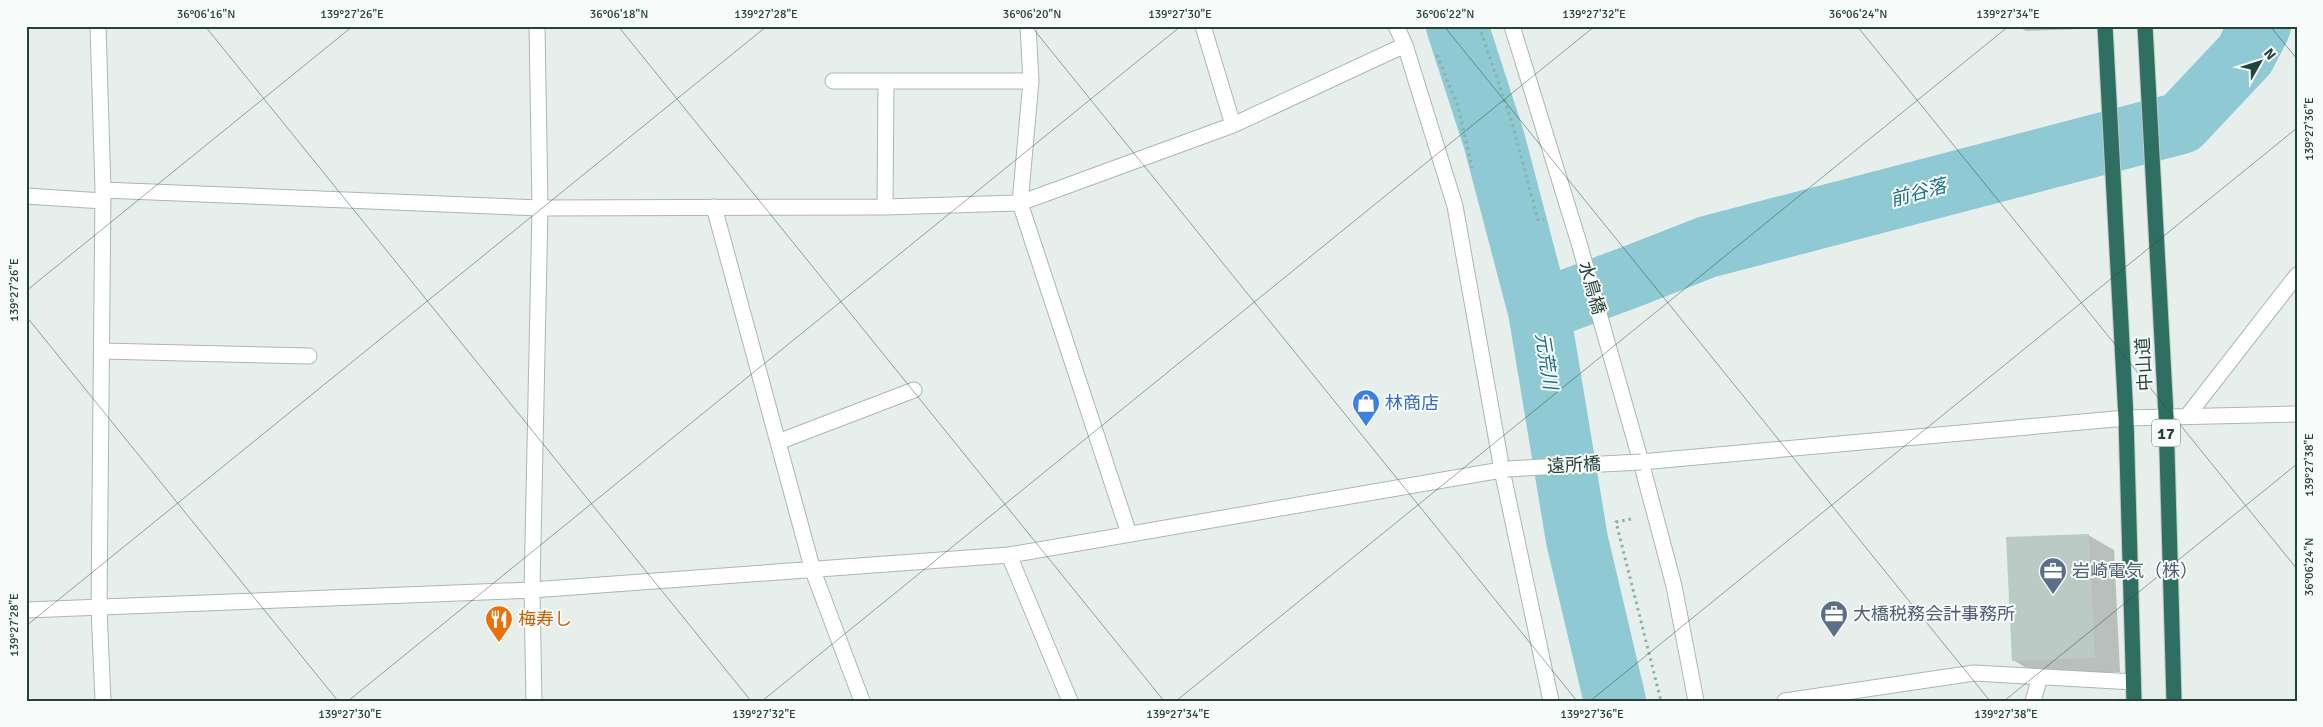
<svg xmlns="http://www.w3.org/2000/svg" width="2323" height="727" viewBox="0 0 2323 727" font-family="Signika,'Noto Sans JP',sans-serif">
<rect width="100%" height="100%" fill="#e6efeb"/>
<path fill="#0003" d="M2017 26H2082V29L2026 31Z
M2088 535 2114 550 2120 672 2038 675 2013 660Z"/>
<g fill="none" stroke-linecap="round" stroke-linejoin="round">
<path stroke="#8ec9d4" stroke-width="62" d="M1457 26 1494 140 1539 311 1577 540 1615 701
M1539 311 1633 276 1707 247 2181 123 2245 55 2260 26"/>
</g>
<path fill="#bbcac4" d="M2089 534 2095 658 2012 661 2006 537Z"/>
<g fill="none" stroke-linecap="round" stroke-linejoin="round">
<g stroke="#a8b8b2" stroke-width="17">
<path id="street" d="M98 26 103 190 99 608 103 701
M1028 26 1031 81 1020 203 1129 534
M1203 26 1233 125
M1396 26 1405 45 1455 206 1502 470 1551 701
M1512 26 1579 243 1641 462 1674 586 1696 701
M833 81H1031
M103 190 540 208 885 207 1020 203 1233 125 1405 45
M26 196 103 201
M714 207 813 571 862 701
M885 207 886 81
M102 351 309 356
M2188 415 2297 275
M778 442 914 390
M1641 462 2126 418
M1009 555 1070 701
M26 610 532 590 1009 555 1507 469
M534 701 532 590 540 208 537 26
M1785 701 1974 673 2134 682
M2033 701 2040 677"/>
</g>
<g stroke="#a4bbb3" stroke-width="17">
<path id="secondary" d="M2126 418 2297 414"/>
</g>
<g stroke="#c2cac8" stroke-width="17">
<path id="highway" d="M2105 26 2126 418 2134 701
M2145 26 2166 415 2174 701"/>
</g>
<path stroke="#86b3a5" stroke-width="3" stroke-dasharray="2.5 4" stroke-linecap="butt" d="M1479 26 1511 119 1538 220 1544 219
M1437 55 1458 106 1472 168
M1631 519 1616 522 1661 701"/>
<use href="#street" stroke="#fff" stroke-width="15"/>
<use href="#secondary" stroke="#fff" stroke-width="15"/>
<use href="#highway" stroke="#2f6f62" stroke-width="15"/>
<g stroke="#a8b8b2" stroke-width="17" stroke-linecap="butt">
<path id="street-bridge" d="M1507 469 1641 462"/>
</g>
<use href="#street-bridge" stroke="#fff" stroke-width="15"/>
</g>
<path fill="none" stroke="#24423a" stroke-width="1" stroke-opacity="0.45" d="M205 26 751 701M618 26 1164 701M1031 26 1577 701M1444 26 1990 701M1857 26 2297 569M2270 26 2297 59M26 291 353 26M26 316 338 701M26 626 767 26M348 701 1181 26M762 701 1595 26M1176 701 2009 26M1590 701 2297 128M2004 701 2297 464"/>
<defs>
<g id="shop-pin" transform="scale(1.4375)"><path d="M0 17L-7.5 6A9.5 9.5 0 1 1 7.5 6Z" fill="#3f7fe0" stroke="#f7fbf9"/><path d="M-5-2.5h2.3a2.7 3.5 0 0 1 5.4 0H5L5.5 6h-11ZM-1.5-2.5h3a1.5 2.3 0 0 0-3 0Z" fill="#fff"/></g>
<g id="office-pin" transform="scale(1.4375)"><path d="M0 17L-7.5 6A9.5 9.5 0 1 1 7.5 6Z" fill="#5c6f8a" stroke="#f7fbf9"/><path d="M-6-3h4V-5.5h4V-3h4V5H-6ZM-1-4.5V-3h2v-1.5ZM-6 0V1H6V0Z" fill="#fff"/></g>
<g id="restaurant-pin" transform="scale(1.4375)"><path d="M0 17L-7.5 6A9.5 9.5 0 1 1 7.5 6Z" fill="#e8710a" stroke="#f7fbf9"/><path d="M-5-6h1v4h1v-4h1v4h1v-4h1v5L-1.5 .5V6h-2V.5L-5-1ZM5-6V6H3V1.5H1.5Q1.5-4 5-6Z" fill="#fff"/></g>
</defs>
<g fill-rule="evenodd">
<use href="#shop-pin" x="1366" y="403"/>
<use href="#office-pin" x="2053" y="571"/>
<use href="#office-pin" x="1834" y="614"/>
<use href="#restaurant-pin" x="499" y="619"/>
</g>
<g text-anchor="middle" stroke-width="4" stroke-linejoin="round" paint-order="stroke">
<rect fill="#f7fbf9" stroke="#637a73" stroke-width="1" x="2152" y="419.5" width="28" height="27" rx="4"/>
<g font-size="16" font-weight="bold" fill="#24423a">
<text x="2166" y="439">17</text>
</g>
<g font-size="18" fill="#24423a" stroke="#f7fbf9">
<text transform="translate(1592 288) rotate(74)" y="6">水鳥橋</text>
<text transform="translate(2144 364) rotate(-93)" y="6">中山道</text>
<text transform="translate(1574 465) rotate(-3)" y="6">遠所橋</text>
</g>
<g font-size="18" fill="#366cbe" stroke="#f7fbf9" text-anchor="start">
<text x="1385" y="409">林商店</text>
</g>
<g font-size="18" fill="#4e5e75" stroke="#f7fbf9" text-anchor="start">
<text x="2072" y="577">岩崎電気（株）</text>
<text x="1853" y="620">大橋税務会計事務所</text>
</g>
<g font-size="18" fill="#c56008" stroke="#f7fbf9" text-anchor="start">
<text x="518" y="625">梅寿し</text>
</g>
<g font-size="19" font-style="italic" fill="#1c6f80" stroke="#f7fbf9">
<text transform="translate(1918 192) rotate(-15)" y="7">前谷落</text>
<text transform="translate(1547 361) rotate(81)" y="7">元荒川</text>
</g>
</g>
<rect width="2323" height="727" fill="none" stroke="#f7fbf9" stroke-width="55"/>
<g transform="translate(2260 62) rotate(51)" stroke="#f7fbf9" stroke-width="4" paint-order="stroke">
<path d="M0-4L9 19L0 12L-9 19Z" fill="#24423a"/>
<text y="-8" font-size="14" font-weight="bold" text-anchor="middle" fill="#24423a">N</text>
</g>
<rect x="28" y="28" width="2268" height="672" fill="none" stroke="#24423a" stroke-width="2"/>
<g font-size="12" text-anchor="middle" fill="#24423a">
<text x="206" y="18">36°06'16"N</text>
<text x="352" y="18">139°27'26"E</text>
<text x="619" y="18">36°06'18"N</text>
<text x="766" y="18">139°27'28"E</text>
<text x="1032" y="18">36°06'20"N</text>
<text x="1180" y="18">139°27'30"E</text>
<text x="1445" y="18">36°06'22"N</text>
<text x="1594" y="18">139°27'32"E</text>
<text x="1858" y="18">36°06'24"N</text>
<text x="2008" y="18">139°27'34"E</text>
<text transform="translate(2309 129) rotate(-90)" y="4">139°27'36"E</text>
<text transform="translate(14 290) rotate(-90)" y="4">139°27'26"E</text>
<text transform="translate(2309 465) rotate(-90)" y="4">139°27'38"E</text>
<text transform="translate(2309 567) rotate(-90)" y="4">36°06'24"N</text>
<text transform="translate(14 625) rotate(-90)" y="4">139°27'28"E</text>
<text x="350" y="718">139°27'30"E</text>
<text x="764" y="718">139°27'32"E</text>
<text x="1178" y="718">139°27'34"E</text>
<text x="1592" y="718">139°27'36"E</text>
<text x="2006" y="718">139°27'38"E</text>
</g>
</svg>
